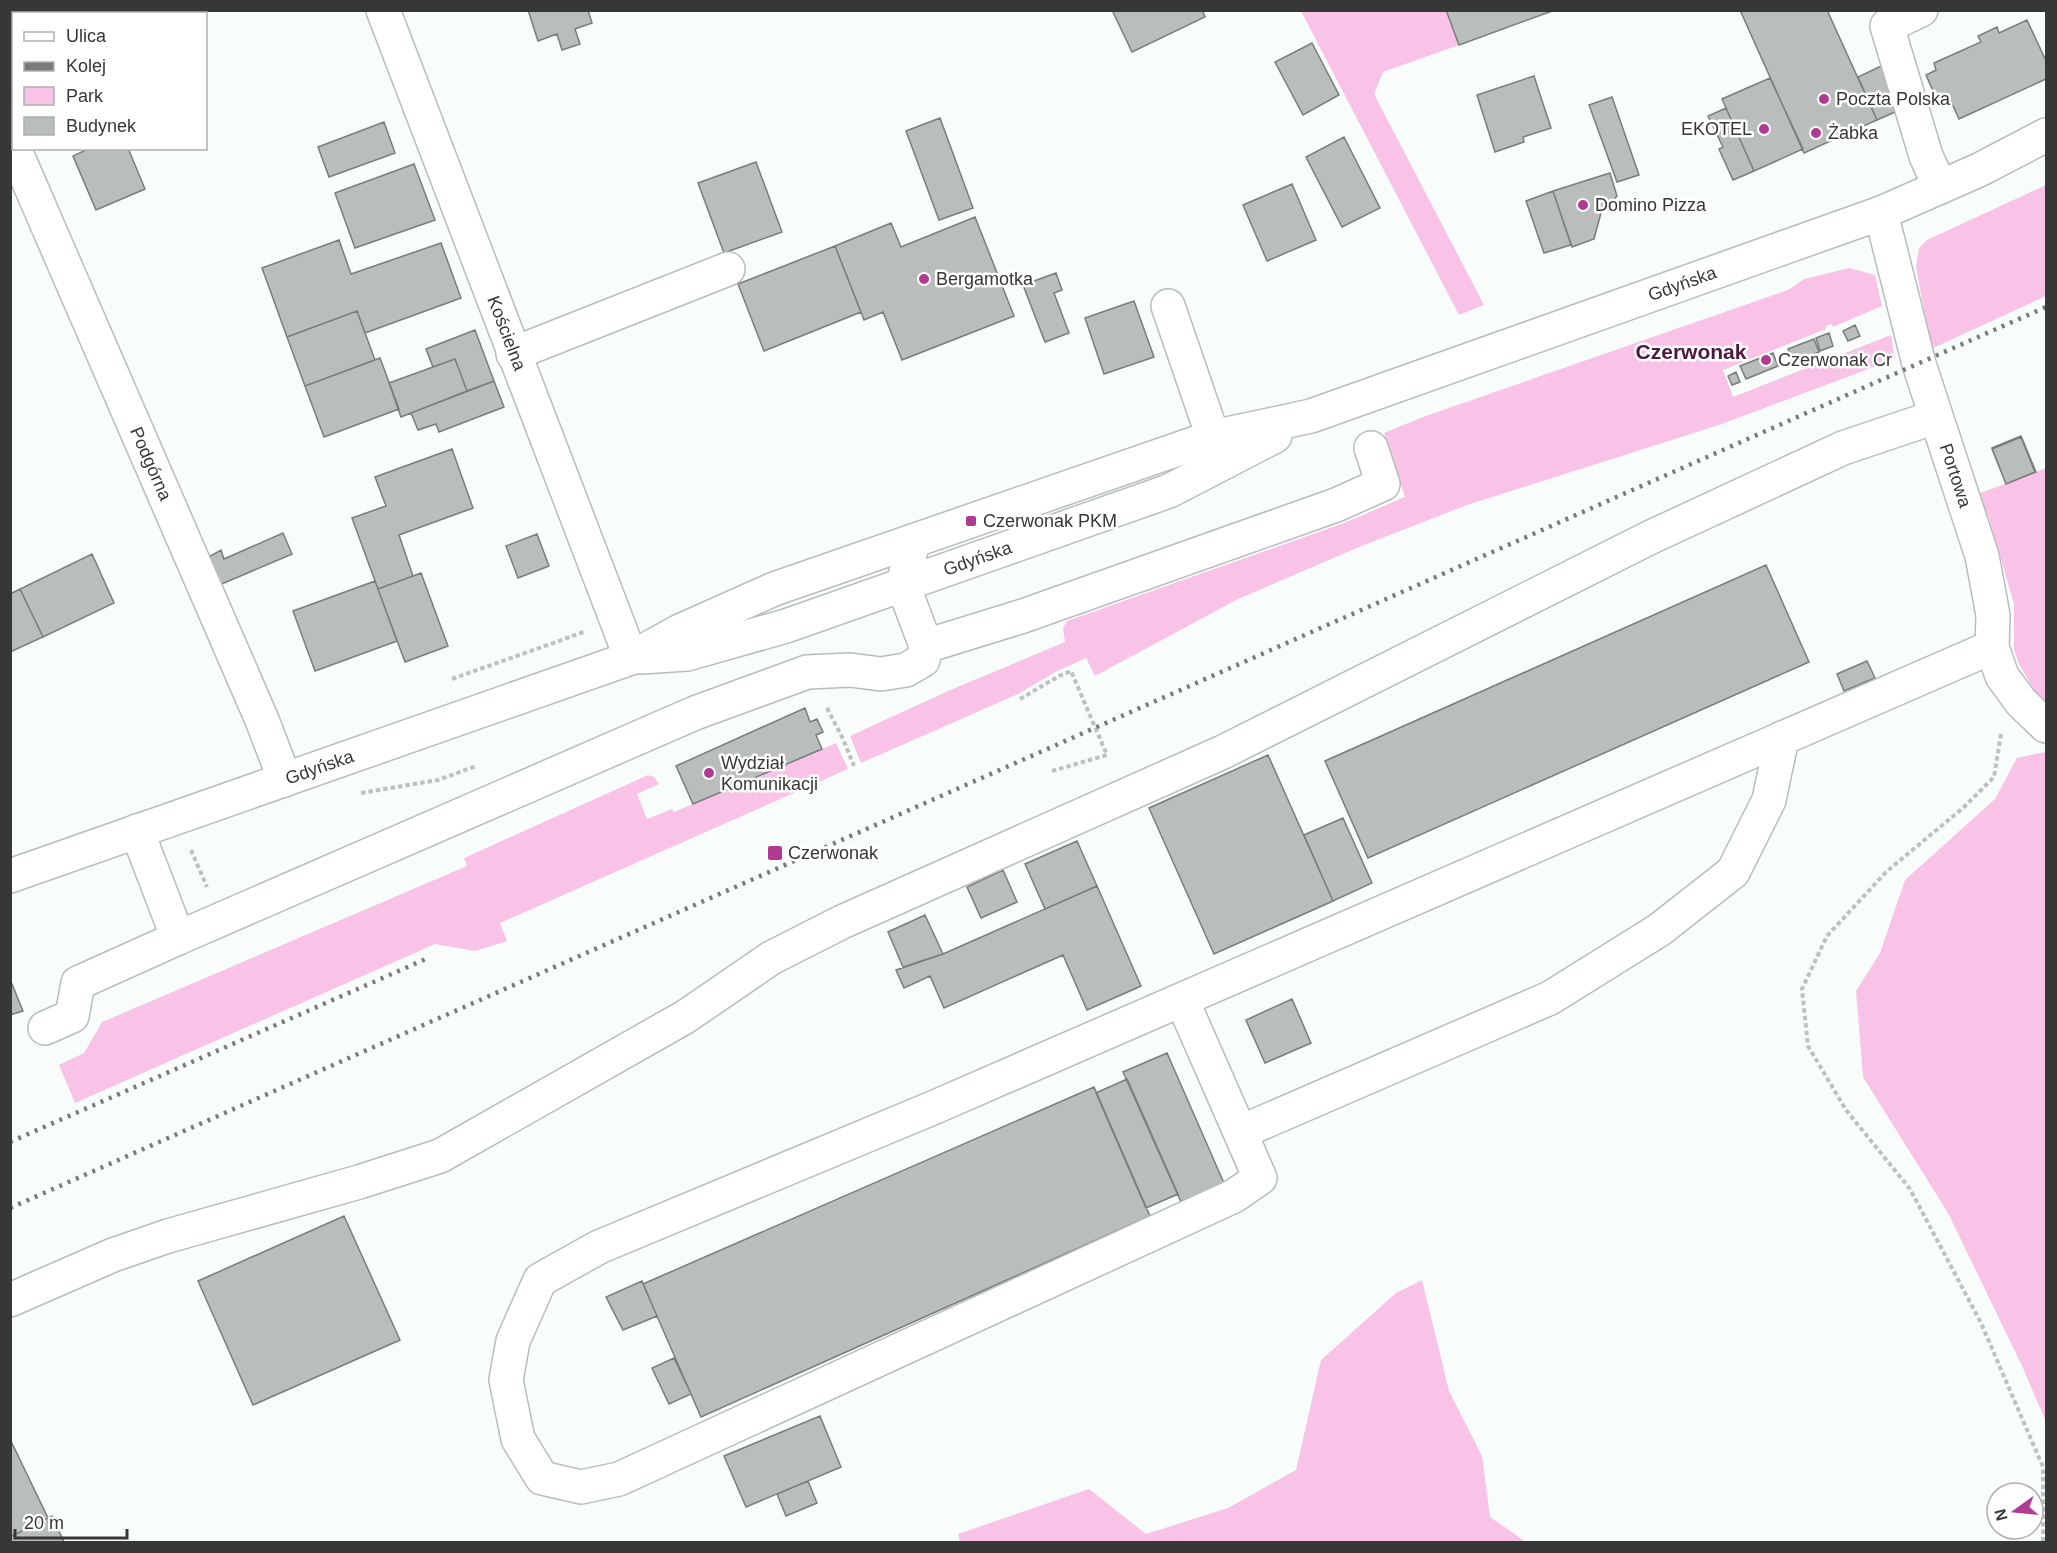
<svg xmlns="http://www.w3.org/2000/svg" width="2057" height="1553" viewBox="0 0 2057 1553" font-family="Helvetica,sans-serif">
<rect width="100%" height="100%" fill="#f8fdfb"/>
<path fill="#f8c3e6" d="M1301 11H1446L1459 45 1383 72 1374 94 1484 305 1459 315Z
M2046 185V296L1931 349 1916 267 1919 248 1927 240Z
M1849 268 1875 275 1882 306 1833 327 1832 324 1826 326V329L1723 370 1733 397 1891 335 1895 359 1722 424 1467 505 1359 547 1238 599 1095 676 1086 658 1057 671 1018 694 861 763 850 736 948 691 1065 642 1063 628 1067 621 1344 523 1405 497 1384 433 1423 417 1788 290 1804 279Z
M2046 468V705L2038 697 2019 664 2014 650V604L1989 518 1978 494Z
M836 743 848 769 500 923 507 941 475 951 435 944 75 1103 59 1065 84 1053 102 1022 467 866 464 858 648 775 654 777 659 784 637 794 647 819 672 809 674 812Z
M2045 752 2046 753V1422L2023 1368 1948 1213 1863 1077 1856 991 1880 953 1905 880 1995 799 2017 758Z
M1422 1280 1449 1391 1482 1456 1490 1517 1526 1542H960L958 1534 1089 1489 1146 1534 1228 1508 1296 1470 1321 1360 1396 1293Z"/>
<path fill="#b9bdbb" stroke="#797d7b" stroke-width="1.5" d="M528 10H588L592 23 575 29 580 44 562 50 557 34 538 41Z
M1112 10H1202L1205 17 1132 52Z
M1446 10H1555L1459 45Z
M1740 10H1827L1877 120 1804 153Z
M2027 20 2046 61V79L1959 119 1949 97 1938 102 1926 75 1936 70 1934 63 1981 42 1978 36 1997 27 1999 33Z
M1312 43 1339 95 1303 115 1275 62Z
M1883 65 1902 109 1877 120 1858 77Z
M1534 76 1551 128 1523 137 1524 142 1495 152 1477 95Z
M1770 78 1803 149 1754 171 1722 99Z
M1612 97 1639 175 1617 182 1589 105Z
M1726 108 1754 171 1733 180 1719 149 1723 147 1708 116Z
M940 118 973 208 939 220 906 131Z
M384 122 395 153 329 177 318 147Z
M1344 137 1380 208 1342 227 1306 157Z
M90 148H128L145 189 96 210 73 156Z
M756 162 782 232 724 253 698 183Z
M414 164 435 220 355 248 335 193Z
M1610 173 1617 196 1601 213 1594 239 1572 247 1553 191Z
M1292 184 1316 240 1267 261 1243 205Z
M1553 191 1571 245 1544 253 1526 201Z
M975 217 1014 316 902 360 883 312 864 320 835 246 891 223 901 247Z
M339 240 351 274 441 243 461 298 365 333 357 311 287 337 262 268Z
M835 246 861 312 764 351 738 284Z
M1056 273 1062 290 1054 293 1069 333 1045 342 1023 285Z
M1134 301 1154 357 1104 374 1085 318Z
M357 311 375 360 305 386 287 337Z
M1855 325 1860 336 1848 341 1843 331Z
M475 330 494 381 467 391 455 359 433 367 426 349Z
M1829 333 1833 346 1820 351 1816 338Z
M1814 339 1819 352 1793 362 1788 349Z
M1773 353 1778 366 1746 379 1740 366Z
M380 358 399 409 324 437 305 386Z
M455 359 467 391 401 417 389 383Z
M1736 372 1740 382 1732 385 1728 376Z
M494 381 504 407 439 432 436 424 418 430 411 413Z
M2021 436 2036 472 2006 484 1992 448Z
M2021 437 2035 472 2006 484 1992 449Z
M452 449 473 508 399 535 413 576 378 589 352 518 386 506 375 477Z
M283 533 292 554 217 586 205 559 221 550 224 559Z
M537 534 549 566 518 578 506 546Z
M92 554 114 603 43 637 20 589Z
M1766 565 1809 662 1368 858 1325 761Z
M421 573 448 646 405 662 378 589Z
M375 581 397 641 315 671 293 611Z
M20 589 43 637 10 652V594Z
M1867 661 1875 678 1844 691 1837 674Z
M805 708 810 722 817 719 823 732 816 735 822 749 693 804 676 766Z
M1268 755 1333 901 1214 954 1149 808Z
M1343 818 1372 883 1333 901 1304 835Z
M1077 841 1097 886 1045 909 1025 864Z
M1003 870 1017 902 981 918 967 887Z
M1097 886 1141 986 1087 1010 1063 955 944 1008 930 976 904 988 896 970 943 954Z
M925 915 943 954 903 967 888 932Z
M10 984H12L23 1011 10 1015Z
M1292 999 1311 1043 1265 1063 1246 1020Z
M1167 1053 1224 1183 1181 1202 1123 1072Z
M1127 1079 1178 1194 1146 1208 1096 1093Z
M1094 1087 1150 1216 701 1417 643 1284Z
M344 1216 400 1340 253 1405 198 1281Z
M642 1281 657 1316 623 1330 606 1297Z
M674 1358 691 1394 669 1404 652 1368Z
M820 1416 841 1467 746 1507 724 1456Z
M10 1439 48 1518 10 1537Z
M808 1481 817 1503 786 1516 777 1494Z
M52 1516 64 1542H10V1537Z"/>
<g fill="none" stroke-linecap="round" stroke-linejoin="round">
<g stroke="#b8bdbb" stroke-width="36">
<g id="minor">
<path id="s1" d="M383 10 631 658"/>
<path d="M1921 10 1887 26 1926 156 1940 187"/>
<path id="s2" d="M14 148 262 720 285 780"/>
<path id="s3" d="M1881 213 1919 364 1982 556 1993 615 1992 647 2002 676 2021 702 2046 726"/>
<path d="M1168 306 1213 437 1225 462"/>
<path d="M513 354 728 269"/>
<path d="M926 646 1023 616 1336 505 1383 484 1371 448"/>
<path d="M137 831 178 938 695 713 807 672 850 670 881 674 906 670 923 660 926 646 903 585 913 541"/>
<path d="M1182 1000 1260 1178 1234 1196 619 1479 581 1487 542 1478 518 1439 506 1380 513 1341 540 1280 599 1247 935 1107 1992 647"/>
<path d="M45 1028 72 1016 78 983 178 938"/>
<path d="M1241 1132 1550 998 1659 930 1733 872 1769 800 1782 738"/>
<path d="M10 1300 113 1255 168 1236 359 1182 440 1156 685 1017 771 958 842 922 1223 752 1649 538 1843 448 1935 417"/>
</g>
</g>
<g stroke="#b8bdbb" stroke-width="36">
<g id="major">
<path id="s4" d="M641 657 687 654 786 626 1169 491 1275 436"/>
<path id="s5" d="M10 876 631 658 680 631 774 589 1213 437 1311 416 1881 213 1979 170 2046 135"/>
</g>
</g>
<path stroke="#bdc1bf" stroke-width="4" stroke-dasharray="4.5 3" stroke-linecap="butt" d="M452 679 584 632
M1020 699 1059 676 1071 671 1107 755 1052 771
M827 708 843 739 854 766
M2001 734 1994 777 1963 808 1886 872 1827 936 1802 989 1808 1046 1846 1110 1910 1189 1981 1323 2043 1467V1542
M361 793 438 780 476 766
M191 850 207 887"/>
<use href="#minor" stroke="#fff" stroke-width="33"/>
<use href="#major" stroke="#fff" stroke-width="33"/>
<path stroke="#797c7a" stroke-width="4.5" stroke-dasharray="3 6" stroke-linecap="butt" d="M10 1142 428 958
M10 1208 2046 307"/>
</g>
<g fill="#b13b93" stroke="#fff" stroke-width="2">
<circle cx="1824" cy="99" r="6"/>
<circle cx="1764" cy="129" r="6"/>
<circle cx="1816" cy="133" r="6"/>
<circle cx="1583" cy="205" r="6"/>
<circle cx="924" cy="279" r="6"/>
<circle cx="1766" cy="360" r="6"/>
<rect x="965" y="515" width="12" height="12" rx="3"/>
<circle cx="709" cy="773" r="6"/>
<rect x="767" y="845" width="16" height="16" rx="3"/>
</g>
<g text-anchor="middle" stroke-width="5" stroke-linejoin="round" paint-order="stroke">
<g font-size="18" fill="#363736" stroke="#fff" text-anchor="start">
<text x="1836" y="105">Poczta Polska</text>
<text x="1752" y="135" text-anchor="end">EKOTEL</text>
<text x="1828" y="139">Żabka</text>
<text x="1595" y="211">Domino Pizza</text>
<text x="936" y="285">Bergamotka</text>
<text x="1778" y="366">Czerwonak Cr</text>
<text x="983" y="527">Czerwonak PKM</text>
<text x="721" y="769">Wydział<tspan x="721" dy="21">Komunikacji</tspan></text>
<text x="788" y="859">Czerwonak</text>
</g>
<g font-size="18" fill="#363736" stroke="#fff">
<text dy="6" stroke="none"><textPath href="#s5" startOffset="1776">Gdyńska</textPath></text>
<text dy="6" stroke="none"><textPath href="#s1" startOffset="346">Kościelna</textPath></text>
<text dy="6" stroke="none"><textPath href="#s2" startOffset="344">Podgórna</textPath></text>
<text dy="6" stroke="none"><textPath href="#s3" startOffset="273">Portowa</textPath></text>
<text dy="6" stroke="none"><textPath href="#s4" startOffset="352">Gdyńska</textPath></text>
<text dy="6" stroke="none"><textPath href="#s5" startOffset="328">Gdyńska</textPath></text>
</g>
<g font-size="21" font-weight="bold" fill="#4f1740" stroke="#fff">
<text x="1691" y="359">Czerwonak</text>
</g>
</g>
<rect width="2057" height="1553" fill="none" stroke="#363736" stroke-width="24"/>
<rect x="12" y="12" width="195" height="138" fill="#ffffff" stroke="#afafaf" stroke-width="1.5"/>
<rect x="24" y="32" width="30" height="9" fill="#ffffff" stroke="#afafaf" stroke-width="1.5"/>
<text x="66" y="42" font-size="18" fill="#363736">Ulica</text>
<rect x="24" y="62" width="30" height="9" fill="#797c7a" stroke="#afafaf" stroke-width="1.5"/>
<text x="66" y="72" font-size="18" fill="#363736">Kolej</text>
<rect x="24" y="87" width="30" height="18" fill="#f8c3e6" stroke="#afafaf" stroke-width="1.5"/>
<text x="66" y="102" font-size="18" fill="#363736">Park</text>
<rect x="24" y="117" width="30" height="18" fill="#b9bdbb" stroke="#afafaf" stroke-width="1.5"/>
<text x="66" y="132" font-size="18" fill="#363736">Budynek</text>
<g transform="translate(2015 1511) rotate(255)"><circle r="28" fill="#ffffff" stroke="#afafaf" stroke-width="1.5"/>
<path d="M0-4.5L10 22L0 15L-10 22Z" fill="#b13b93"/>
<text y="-9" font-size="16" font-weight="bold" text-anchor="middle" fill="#363736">N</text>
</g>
<path d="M15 1529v9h112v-9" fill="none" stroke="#363736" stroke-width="3"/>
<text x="24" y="1529" font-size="18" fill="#363736" stroke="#ffffff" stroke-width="4.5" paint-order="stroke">20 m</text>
</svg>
